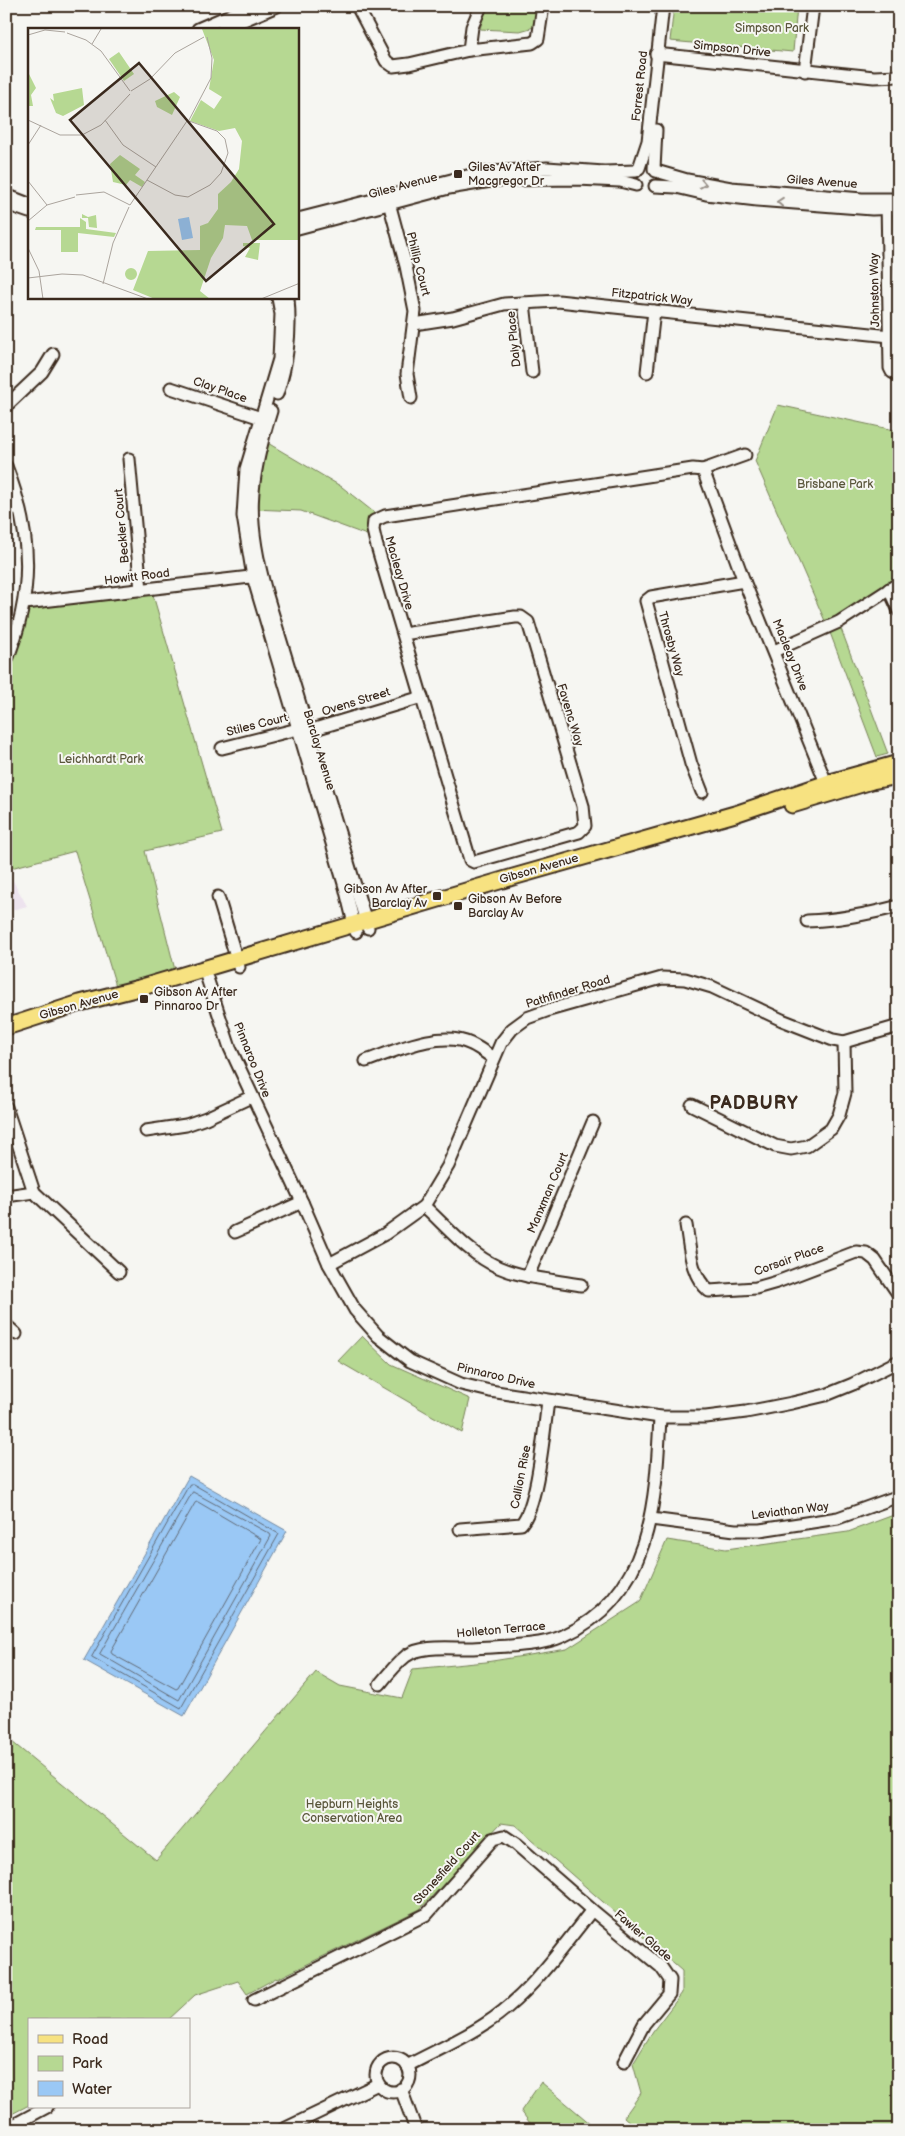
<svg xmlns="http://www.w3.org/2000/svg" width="905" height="2136" viewBox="0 0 905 2136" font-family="'Balsamiq Sans',sans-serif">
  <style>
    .built { fill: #ede3ee }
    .green { fill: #b6d892; stroke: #788158 }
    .water { fill: #9ac8f5; stroke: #74899f }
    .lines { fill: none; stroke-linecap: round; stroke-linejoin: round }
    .shore { stroke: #616974; stroke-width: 1 }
    .minor-casing { stroke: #3b2a1e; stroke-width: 15 }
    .major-casing { stroke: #3b2a1e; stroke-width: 19 }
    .minor { stroke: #f6f6f2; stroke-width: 11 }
    .major { stroke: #f7e281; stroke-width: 15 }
    .oneway { stroke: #989088 }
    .poi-dot { fill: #3b2a1e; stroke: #f6f6f2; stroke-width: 2 }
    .labels { text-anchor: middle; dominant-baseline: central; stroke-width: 4; stroke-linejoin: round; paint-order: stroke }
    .park-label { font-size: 12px; fill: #5a563b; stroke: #f6f6f2 }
    .street-label { font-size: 12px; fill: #3b2a1e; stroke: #f6f6f2 }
    .poi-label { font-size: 12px; fill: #3b2a1e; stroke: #f6f6f2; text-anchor: start }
    .district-label { font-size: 18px; font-weight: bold; letter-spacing: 1px; fill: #3b2a1e; stroke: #f6f6f2 }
    .inset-road { fill: none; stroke: #aba49d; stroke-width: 1 }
    .view { fill: #3b2a1e; fill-opacity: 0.15; stroke: #3b2a1e; stroke-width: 2.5 }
    .inset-edge { fill: none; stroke: #3b2a1e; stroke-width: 2.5 }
  </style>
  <rect width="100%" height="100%" fill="#f6f6f2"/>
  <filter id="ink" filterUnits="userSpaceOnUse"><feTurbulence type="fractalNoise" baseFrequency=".02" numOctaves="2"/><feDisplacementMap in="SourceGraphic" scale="10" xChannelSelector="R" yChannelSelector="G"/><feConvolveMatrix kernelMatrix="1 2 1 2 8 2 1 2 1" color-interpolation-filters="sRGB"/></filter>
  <g filter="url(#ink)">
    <!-- built -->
    <path class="built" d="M6 868 27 906 6 912Z"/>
    <!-- green -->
    <g class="green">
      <path d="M486 6H537L545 24 520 31 480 29Z"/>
      <path d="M674 6H797L793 52 670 41Z"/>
      <path d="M778 405 899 431V581L860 610 825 621 755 461Z"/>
      <path d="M266 442 342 487 376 514 375 538 301 511 252 509Z"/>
      <path d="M153 595 222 833 145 851 175 970 116 986 75 851 7 869 6 868V661L25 603Z"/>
      <path d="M840 626 888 754 877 757 829 630Z"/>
      <path d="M362 1336 391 1364 470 1399 462 1433 338 1361Z"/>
      <path d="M899 1513V2130H639L624 2117 641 2093 633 2064 653 2031 682 1993V1971L515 1825 501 1823 420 1909 277 1979 276 1978 247 1994 238 1981 195 1995 168 2020H29V2105L6 2117V1737L156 1860 316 1672 340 1686 402 1698 413 1669 486 1662 567 1649 640 1602 667 1540 726 1549 848 1532Z"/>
      <path d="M541 2082 598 2130H535L521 2111Z"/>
    </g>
    <!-- water -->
    <path class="water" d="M189 1476 287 1531 184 1716 84 1660Z"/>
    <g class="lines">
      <!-- shore -->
      <g class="shore">
        <path d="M190 1484H193L279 1534 181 1708 92 1657Z"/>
        <path d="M193 1492 270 1534 271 1536 179 1700 100 1654Z"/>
        <path d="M198 1502 261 1539 178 1688 176 1689 112 1654 111 1651 195 1503Z"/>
      </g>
      <!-- minor casing -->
      <g class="minor-casing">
        <g id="minor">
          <path d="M357 6 386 61 393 66 409 64 469 50 532 43 538 39 543 6"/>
          <path d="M198 29 251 6"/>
          <path d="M223 29 277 6"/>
          <path d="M469 50 472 27 481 6"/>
          <path d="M656 54 874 77 899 76"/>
          <path d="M805 71 813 6"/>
          <path d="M639 168 648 141 663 6"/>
          <path d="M654 169 656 130"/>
          <path d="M656 171 687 180 731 188 862 199H899"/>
          <path d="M655 186 676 187 706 194 757 200 872 209 899 208"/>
          <path d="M6 195 29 204"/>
          <path d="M388 199 406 266 415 311 407 374 411 398"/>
          <path d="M887 202 890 368 892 372 899 375"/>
          <path d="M6 204 29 212"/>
          <path d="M298 219 479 173 547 168 604 172 636 171"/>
          <path d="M298 228 449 188 497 180 577 179 620 181 636 185"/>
          <path d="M278 298 281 314 279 359 246 469 243 516 253 577 345 887 356 932"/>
          <path d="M524 303 532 372"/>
          <path d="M414 324 453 318 504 304 558 301 890 336"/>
          <path d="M647 372 654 311"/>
          <path d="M171 388 267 420"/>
          <path d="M277 394C288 362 291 331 288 298"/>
          <path d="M6 406 42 372 53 354"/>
          <path d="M271 411C248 484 246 519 266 592L368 928"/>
          <path d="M129 459 141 590"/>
          <path d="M6 466C33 535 34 594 6 662"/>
          <path d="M703 470 745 455"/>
          <path d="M6 510 19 507"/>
          <path d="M889 589 899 611"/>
          <path d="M25 603 259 576"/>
          <path d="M403 634 515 617H521L528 622 583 806 585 826 579 832 474 862 470 860C439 754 407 649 376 543L373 530 374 521 385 516 693 469 703 470 744 581 829 790"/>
          <path d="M774 651 839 622 899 583"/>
          <path d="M222 748 298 729 308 731 422 697"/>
          <path d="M702 792 691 764 646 601 651 597 744 581"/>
          <path d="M218 897 239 967"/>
          <path d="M807 921C838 920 869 914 899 906"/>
          <path d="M204 969 230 1048 302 1202 329 1264 355 1310 378 1336 410 1361 461 1384 490 1391 660 1417H706L746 1412 792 1403 826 1395 853 1384 899 1361"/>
          <path d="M366 1061C395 1051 441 1029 471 1044 478 1047 486 1053 493 1058"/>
          <path d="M692 1105 775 1146 791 1149 807 1146 831 1129 839 1115 845 1093 844 1042"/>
          <path d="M6 1107 34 1192 119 1272"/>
          <path d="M146 1131 186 1125 206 1118 251 1097"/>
          <path d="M6 1196 34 1192"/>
          <path d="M424 1206C447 1227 469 1254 498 1267 523 1278 553 1280 581 1285"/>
          <path d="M686 1225C690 1248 690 1275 709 1291L756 1288 777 1282 856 1252 866 1253 875 1260 899 1295"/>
          <path d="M235 1232 302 1202"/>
          <path d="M329 1264 385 1234 424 1206 448 1166 501 1043 512 1029 527 1018 549 1010 662 978 685 979 712 987 782 1020 833 1040 844 1042 899 1026"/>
          <path d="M528 1276 593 1122"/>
          <path d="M6 1325 16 1334"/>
          <path d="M651 1519 735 1530H760L838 1518 899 1496"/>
          <path d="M460 1529 521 1524C538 1506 544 1429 548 1401"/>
          <path d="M380 1684C388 1674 396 1664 406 1656 423 1644 453 1649 473 1648 500 1646 539 1647 563 1636 652 1596 656 1501 660 1417"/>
          <path d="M254 2000 427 1914 493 1839 504 1836 516 1844 592 1910 661 1967 670 1980 669 1994 644 2024 624 2062"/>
          <circle cx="393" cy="2075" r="17"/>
          <path d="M407 2066C433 2052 461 2040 485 2024 529 1996 560 1950 592 1910"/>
          <path d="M401 2089 416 2130"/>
          <path d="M6 2129 47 2107"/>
          <path d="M282 2130 378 2084"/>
        </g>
      </g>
      <!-- major casing -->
      <g class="major-casing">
        <g id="major">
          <path d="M792 805 872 781 899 776"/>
          <path d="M6 1027 80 1003 139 988 513 877 735 814 827 783 899 763"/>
        </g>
      </g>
      <!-- minor -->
      <use href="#minor" class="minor"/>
      <!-- major -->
      <use href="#major" class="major"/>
    </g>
    <!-- one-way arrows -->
    <defs><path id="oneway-chevron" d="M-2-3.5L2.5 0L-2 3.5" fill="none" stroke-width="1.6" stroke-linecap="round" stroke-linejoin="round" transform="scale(1.25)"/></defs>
    <g class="oneway">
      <use href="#oneway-chevron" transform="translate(703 184) rotate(11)"/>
      <use href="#oneway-chevron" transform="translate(780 202) rotate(-175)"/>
    </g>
  </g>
  <!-- markers -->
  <g class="poi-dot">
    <rect x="453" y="169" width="10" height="10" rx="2.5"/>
    <rect x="432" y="891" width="10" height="10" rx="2.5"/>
    <rect x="453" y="901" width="10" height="10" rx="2.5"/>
    <rect x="139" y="994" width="10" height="10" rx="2.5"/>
  </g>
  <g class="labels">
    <!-- park labels -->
    <g class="park-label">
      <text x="772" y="28">Simpson Park</text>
      <text x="835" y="484">Brisbane Park</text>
      <text x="101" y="759">Leichhardt Park</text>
      <text x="352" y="1804">Hepburn Heights<tspan x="352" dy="14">Conservation Area</tspan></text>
    </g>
    <!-- street labels -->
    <g class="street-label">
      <text transform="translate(732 49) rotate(6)">Simpson Drive</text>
      <text transform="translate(640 86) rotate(-84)">Forrest Road</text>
      <text transform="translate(822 182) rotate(4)">Giles Avenue</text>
      <text transform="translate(403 186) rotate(-15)">Giles Avenue</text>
      <text transform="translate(418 264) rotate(76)">Phillip Court</text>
      <text transform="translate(875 290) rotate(-91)">Johnston Way</text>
      <text transform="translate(652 297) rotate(6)">Fitzpatrick Way</text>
      <text transform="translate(514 339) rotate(-96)">Daly Place</text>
      <text transform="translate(220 390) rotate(19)">Clay Place</text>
      <text transform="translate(122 526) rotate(-95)">Beckler Court</text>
      <text transform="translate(399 573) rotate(74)">Macleay Drive</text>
      <text transform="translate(137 577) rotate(-7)">Howitt Road</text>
      <text transform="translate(671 644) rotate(74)">Throsby Way</text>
      <text transform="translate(790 655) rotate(68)">Macleay Drive</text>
      <text transform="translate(356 702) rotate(-17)">Ovens Street</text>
      <text transform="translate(570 715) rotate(73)">Favenc Way</text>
      <text transform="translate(257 725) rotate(-14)">Stiles Court</text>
      <text transform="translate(319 750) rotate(73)">Barclay Avenue</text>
      <text transform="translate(539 869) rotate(-16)">Gibson Avenue</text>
      <text transform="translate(568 992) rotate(-17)">Pathfinder Road</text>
      <text transform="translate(79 1005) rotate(-16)">Gibson Avenue</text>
      <text transform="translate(252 1060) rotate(68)">Pinnaroo Drive</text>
      <text transform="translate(548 1193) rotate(-67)">Manxman Court</text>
      <text transform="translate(789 1260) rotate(-20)">Corsair Place</text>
      <text transform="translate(496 1376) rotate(13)">Pinnaroo Drive</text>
      <text transform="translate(521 1477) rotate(-79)">Callion Rise</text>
      <text transform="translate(790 1511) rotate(-7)">Leviathan Way</text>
      <text transform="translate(501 1630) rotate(-5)">Holleton Terrace</text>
      <text transform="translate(447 1868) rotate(-48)">Stonesfield Court</text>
      <text transform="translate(643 1936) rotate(41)">Fawler Glade</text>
    </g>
    <!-- poi labels -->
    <g class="poi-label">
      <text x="468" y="167">Giles Av After<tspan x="468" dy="14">Macgregor Dr</tspan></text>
      <text x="427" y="889" text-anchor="end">Gibson Av After<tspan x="427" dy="14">Barclay Av</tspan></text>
      <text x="468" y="899">Gibson Av Before<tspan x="468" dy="14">Barclay Av</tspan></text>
      <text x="154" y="992">Gibson Av After<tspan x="154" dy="14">Pinnaroo Dr</tspan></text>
    </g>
    <!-- district labels -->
    <g class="district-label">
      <text x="754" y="1103">PADBURY</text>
    </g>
  </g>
  <!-- overview -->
  <g transform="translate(28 28)">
    <rect width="271" height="271" fill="#f6f6f2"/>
    <path d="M174 1H271V212H224L219 198 197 197 195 210 183 230 172 263 182 271H127L105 262 120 223 172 222V198L180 195 190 181V166L203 154 211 141 214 113 207 100 191 103 162 93 173 72 186 81 194 69 181 61 186 32ZM91 24 106 46 96 53 81 31ZM0 44 8 60 3 67 5 78H0ZM54 60 56 77 35 88 28 85 22 70 26 73 25 66ZM146 64 152 69 144 87 129 79 127 73ZM92 127 112 141 107 147 117 154 114 159 102 152 98 157 85 154 82 136ZM54 186 60 189 68 187 69 200 61 199 60 190H54ZM52 190 58 194V201L88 205 86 209 50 205V224H33V202H7L8 199H52ZM215 215H232L230 232 217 229 222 220 215 218ZM97 246a6 6 0 1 1 12 0a6 6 0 1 1-12 0Z" fill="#b6d892"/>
    <path d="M161 189 165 210 154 212 150 191Z" fill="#9ac8f5"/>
    <path class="inset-road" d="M39 5 58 12 73 23 102 63M0 7 17 2 37 4M64 16 73 1M103 63 122 51 147 25 176 9M0 92 32 107H54L73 97 102 66M77 92 95 117 128 139M161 92 183 50 184 30 179 9M0 117 13 97M119 152 147 167 160 169 182 157 193 145 200 125 197 111 189 103 161 93M0 153 19 177M48 167 76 164 102 177M102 177 159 93M0 193 19 177 47 169M0 220 11 243 15 271M0 250 34 246 55 247 120 271M75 256 85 215 101 179M233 271 272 255"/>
    <path class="view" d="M111 35 246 196 178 253 42 92Z"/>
    <rect width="271" height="271" class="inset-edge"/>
  </g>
  <!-- margin -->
  <rect width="905" height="2136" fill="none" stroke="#f6f6f2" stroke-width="25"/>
  <rect x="12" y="12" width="880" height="2111" fill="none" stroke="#3b2a1e" stroke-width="2" filter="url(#ink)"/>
  <!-- legend -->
  <rect x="28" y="2018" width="162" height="90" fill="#f6f6f2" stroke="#aba49d"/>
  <rect x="38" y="2035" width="25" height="8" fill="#f7e281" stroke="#aba49d"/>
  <text x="72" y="2044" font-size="15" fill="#3b2a1e">Road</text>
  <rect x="38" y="2056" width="25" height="15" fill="#b6d892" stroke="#aba49d"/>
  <text x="72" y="2068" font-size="15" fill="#3b2a1e">Park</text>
  <rect x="38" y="2081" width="25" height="15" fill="#9ac8f5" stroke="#aba49d"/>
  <text x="72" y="2094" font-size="15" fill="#3b2a1e">Water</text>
</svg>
